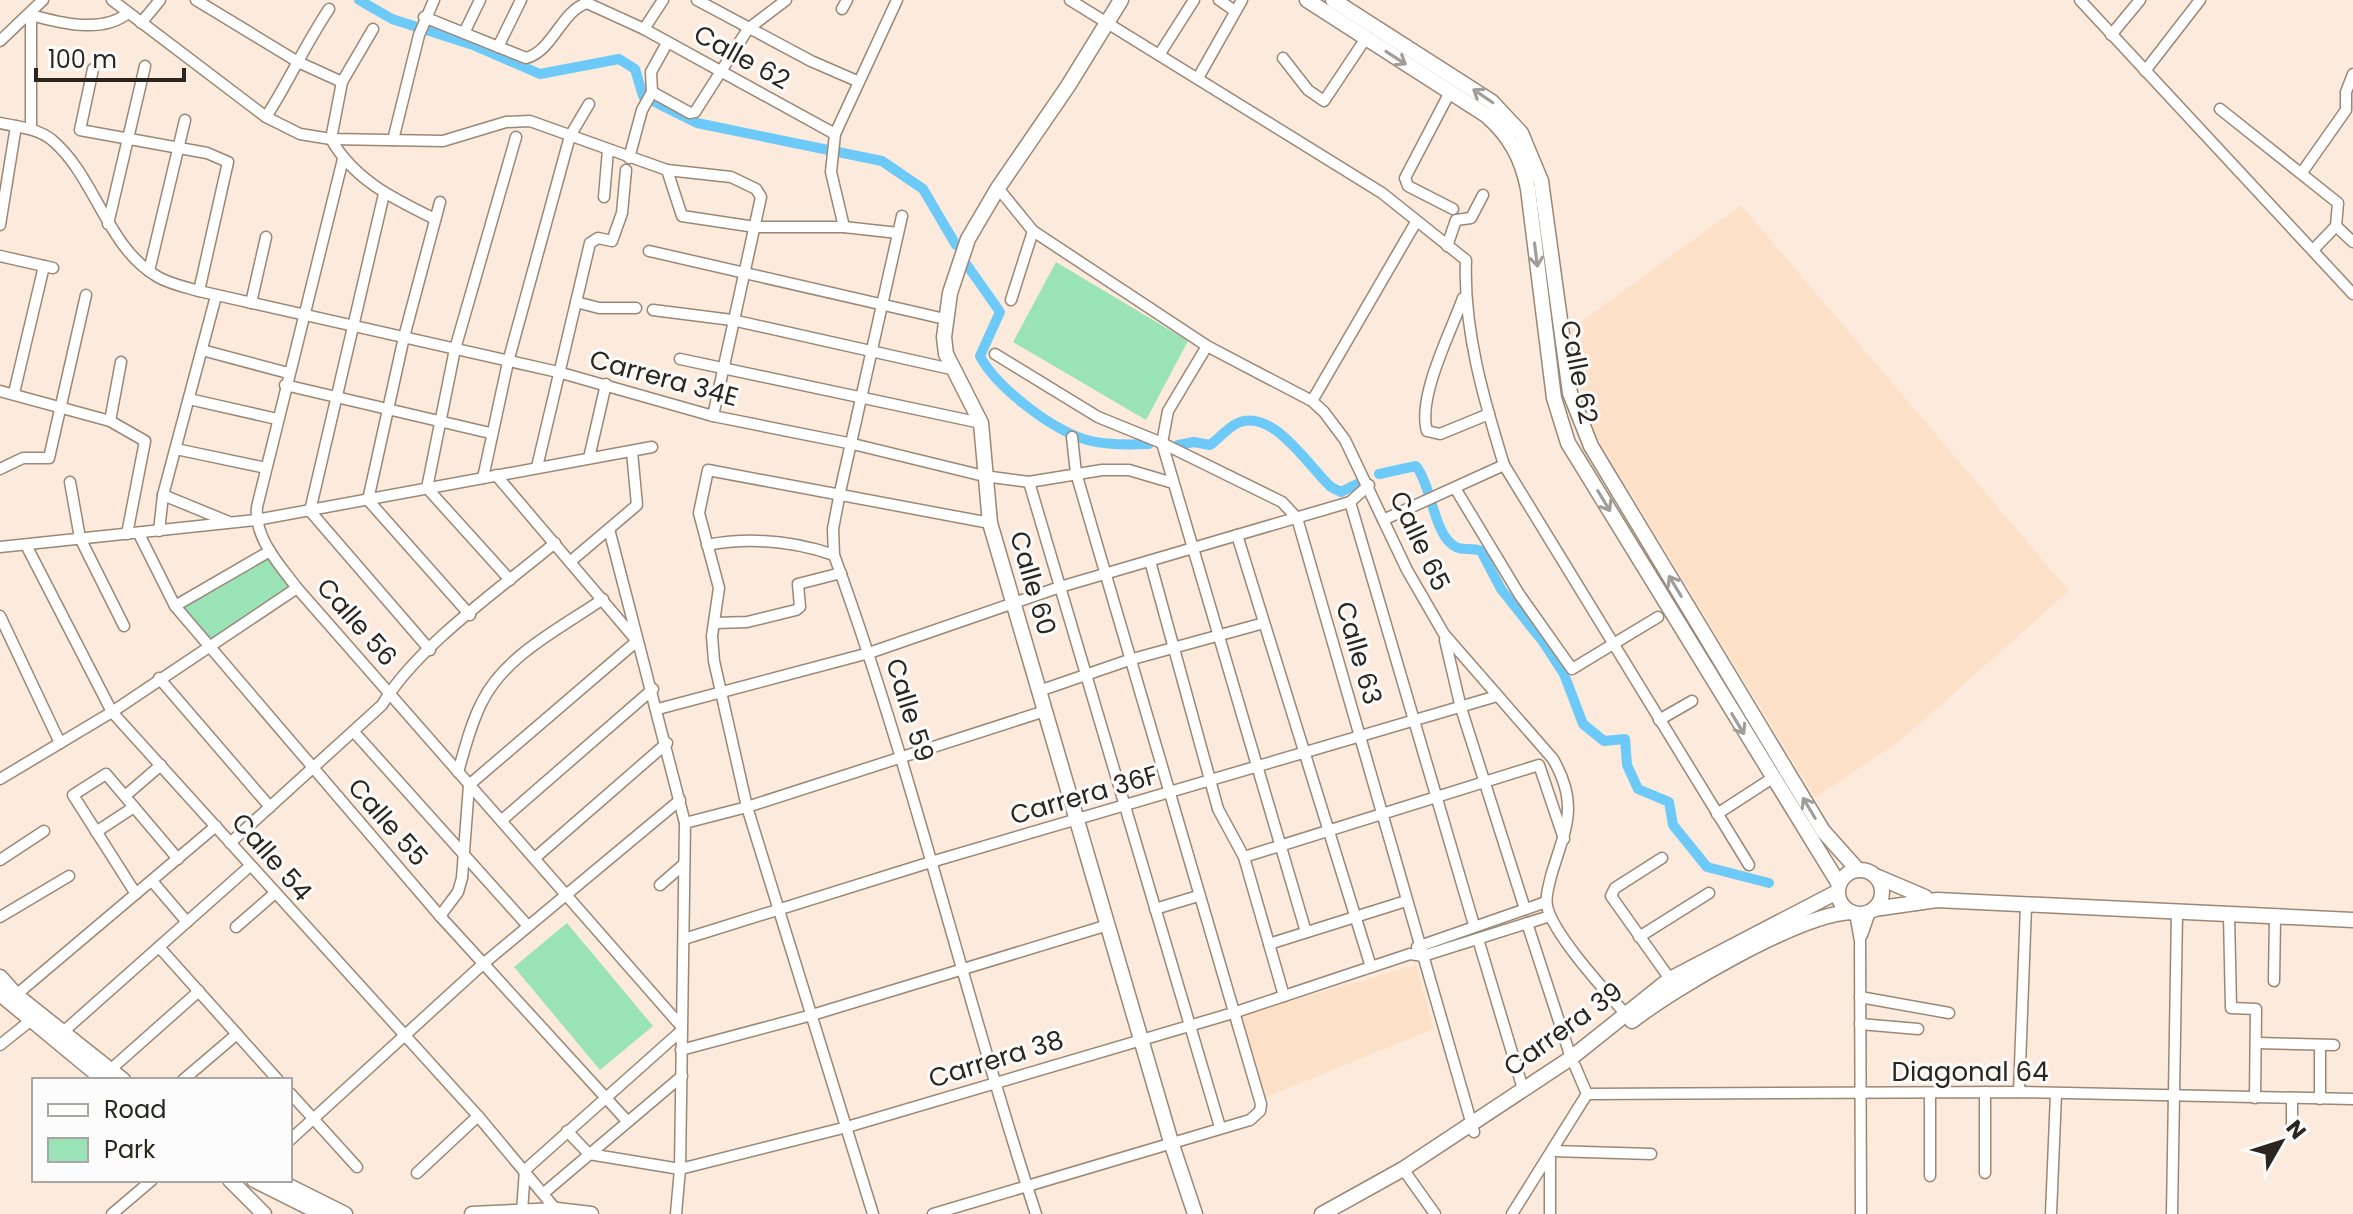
<svg xmlns="http://www.w3.org/2000/svg" width="2353" height="1214" viewBox="0 0 2353 1214" font-family="Poppins,sans-serif">
  <style>
    .built { fill: #fce1c8 }
    .green { fill: #9ae3b7 }
    .lines { fill: none; stroke-linecap: round; stroke-linejoin: round }
    .canal { stroke: #6dcaf8; stroke-width: 10 }
    .street-casing { stroke: #9a8776; stroke-width: 13 }
    .secondary-casing { stroke: #9a8776; stroke-width: 17 }
    .street { stroke: #fff; stroke-width: 10 }
    .secondary { stroke: #fff; stroke-width: 14 }
    .oneway { stroke: #a09d9a }
    .labels { text-anchor: middle; dominant-baseline: central; stroke-width: 6; stroke-linejoin: round; paint-order: stroke }
    .street-label { font-size: 26px; fill: #2c251e; stroke: #fcfcfc }
  </style>
  <rect width="100%" height="100%" fill="#fcebdc"/>
  <!-- built -->
  <g class="built">
    <path d="M1741 205 2069 591 1900 741 1815 798 1587 421 1571 329Z"/>
    <path d="M1416 965 1434 1029 1264 1098 1241 1015Z"/>
  </g>
  <!-- green -->
  <g class="green">
    <path d="M1056 262 1188 341 1146 420 1013 342Z"/>
    <path d="M270 551 297 588 209 647 175 606Z"/>
    <path d="M567 923 653 1026 600 1070 514 967Z"/>
  </g>
  <g class="lines">
    <!-- canal -->
    <g class="canal">
      <path d="M359 0 392 19 473 45 540 74 619 59 635 69 643 96 697 123 882 161 923 189 956 245"/>
      <path d="M967 265 1000 312 980 356C996 387 1052 430 1087 440 1106 445 1129 445 1149 444"/>
      <path d="M1178 445 1194 442 1210 445C1218 439 1226 430 1234 425 1270 403 1308 466 1331 487L1341 492 1357 484"/>
      <path d="M1379 474 1416 466C1432 486 1434 537 1456 547 1464 551 1472 547 1481 551L1501 589 1544 643 1564 674 1583 724 1604 741 1625 739 1627 765 1638 789 1669 802 1673 825 1707 867 1769 883"/>
    </g>
    <!-- street casing -->
    <g class="street-casing">
      <g id="street">
        <path d="M112 0 266 117 300 134 331 139 443 141 506 122 530 121 667 170 731 177 756 189 761 197 713 416"/>
        <path d="M196 0 298 62 342 82"/>
        <path d="M697 0 811 61 857 81"/>
        <path d="M1070 0 1382 193 1466 260C1463 329 1484 400 1504 465L1749 865"/>
        <path d="M1219 0 1235 11"/>
        <path d="M2080 0 2353 294"/>
        <path d="M842 9 847 0"/>
        <path d="M424 17 526 58C553 51 561 11 587 3L644 29 835 134"/>
        <path d="M141 23 160 0"/>
        <path d="M373 29 342 82 331 139C354 180 394 199 435 219"/>
        <path d="M644 29 663 0"/>
        <path d="M464 33 480 0"/>
        <path d="M2111 35 2140 0"/>
        <path d="M0 41 43 0"/>
        <path d="M498 47 521 0"/>
        <path d="M1159 55 1194 0"/>
        <path d="M1283 58 1308 90 1324 101 1366 38"/>
        <path d="M93 69 80 130 207 153 228 162 199 291"/>
        <path d="M2145 71 2200 0"/>
        <path d="M1198 78 1242 0"/>
        <path d="M652 92 690 113 695 112 748 29 786 0"/>
        <path d="M1450 92 1405 178 1408 186 1453 209"/>
        <path d="M2220 109 2338 203 2336 226 2314 249"/>
        <path d="M266 117C289 81 305 45 329 9"/>
        <path d="M0 123C18 127 37 128 52 140 96 177 106 247 158 277 170 284 185 287 199 291L558 372 713 416 853 444 984 476 1029 482 1102 470H1129L1173 483"/>
        <path d="M31 128V15C60 23 102 34 128 13"/>
        <path d="M393 140 419 35 434 0"/>
        <path d="M629 158 642 110 652 92 651 72 667 43"/>
        <path d="M343 159 257 507C254 538 279 564 297 588L681 1026"/>
        <path d="M667 170 682 216 755 227H844L898 233"/>
        <path d="M2303 171 2346 110V92L2353 74"/>
        <path d="M998 188 1033 231 1207 346 1312 401 1324 412 1345 440 1407 570 1444 634 1553 759C1580 806 1565 829 1551 876 1549 886 1545 896 1547 906 1553 935 1609 995 1630 1019"/>
        <path d="M384 194 310 511 430 650"/>
        <path d="M604 197 608 150"/>
        <path d="M440 202 404 337 368 500 470 615"/>
        <path d="M902 216 840 492 833 529 834 555C913 771 964 995 1036 1214"/>
        <path d="M108 224 145 66"/>
        <path d="M0 225 16 126"/>
        <path d="M2336 226 2353 242"/>
        <path d="M844 227 831 172 835 134 897 0"/>
        <path d="M1447 246 1456 220 1471 218 1483 195"/>
        <path d="M649 251 945 319"/>
        <path d="M0 256 53 268"/>
        <path d="M149 271 185 120"/>
        <path d="M1463 298C1451 332 1417 397 1427 431L1440 434 1489 414"/>
        <path d="M1011 300 1033 231"/>
        <path d="M576 302 599 308H636"/>
        <path d="M251 303 266 237"/>
        <path d="M653 310 732 320 951 369"/>
        <path d="M1207 346 1168 411 1162 443 1306 932"/>
        <path d="M202 350 288 373"/>
        <path d="M995 354 1098 417 1162 443 1282 502 1297 518 1474 1132"/>
        <path d="M680 359 981 423"/>
        <path d="M285 385 490 433"/>
        <path d="M0 391 110 421 145 441 127 534"/>
        <path d="M14 393 44 266"/>
        <path d="M189 399 277 419"/>
        <path d="M1312 401 1416 222"/>
        <path d="M110 421 121 362"/>
        <path d="M176 449 266 468"/>
        <path d="M589 458 606 384"/>
        <path d="M537 467 590 243 598 238 612 241 622 213 626 170"/>
        <path d="M0 469 23 458H49L86 295"/>
        <path d="M483 478 508 362 570 136 589 104"/>
        <path d="M70 482 80 538 124 626"/>
        <path d="M1029 482 1220 1127"/>
        <path d="M1455 488 1519 594 1572 669 1658 617"/>
        <path d="M163 495 229 522"/>
        <path d="M1350 502 1474 925"/>
        <path d="M1383 520 1504 465"/>
        <path d="M609 529 685 823 680 1169 676 1214"/>
        <path d="M159 531 163 495 216 296"/>
        <path d="M139 534 175 606 440 916 627 1121"/>
        <path d="M1237 535 1371 967"/>
        <path d="M26 545 112 712 478 1116 558 1212"/>
        <path d="M707 545C750 537 793 541 834 555"/>
        <path d="M0 547 256 520 652 447"/>
        <path d="M571 561 637 505 632 452"/>
        <path d="M1150 561 1218 809 1244 857 1284 996"/>
        <path d="M510 580 427 488 455 349 516 137"/>
        <path d="M175 606 270 551"/>
        <path d="M0 616 60 743"/>
        <path d="M715 623 747 622 796 610 800 607 798 584 841 573"/>
        <path d="M1445 640 1461 708 1525 909"/>
        <path d="M159 678 270 807"/>
        <path d="M1039 691 1129 660 1264 623"/>
        <path d="M658 709 869 653 1060 587 1350 502 1369 485"/>
        <path d="M1659 720 1692 701"/>
        <path d="M354 732 528 926"/>
        <path d="M458 772C465 748 471 723 482 702 505 655 561 628 603 599"/>
        <path d="M0 779 112 712 297 588"/>
        <path d="M125 796 161 765"/>
        <path d="M1717 814 1771 779"/>
        <path d="M502 820 653 689"/>
        <path d="M685 823 747 807 1045 711"/>
        <path d="M96 832 134 807"/>
        <path d="M230 843 382 705C417 646 501 588 555 543"/>
        <path d="M536 857 667 743"/>
        <path d="M1244 857 1539 765 1564 839"/>
        <path d="M1662 858 1615 888 1611 896 1670 979"/>
        <path d="M0 860 44 831"/>
        <path d="M152 881 187 922"/>
        <path d="M660 885 683 865"/>
        <path d="M136 894 73 795 106 774 178 859"/>
        <path d="M1155 909 1198 896"/>
        <path d="M1855 913 1860 941 1861 1214"/>
        <path d="M2229 915 2231 1008 2256 1009 2255 1098"/>
        <path d="M440 916 458 892 462 878 469 785 637 641 496 475"/>
        <path d="M0 917 69 876"/>
        <path d="M1527 923 1571 1058"/>
        <path d="M236 927 275 893"/>
        <path d="M1862 935 1870 912"/>
        <path d="M1639 937 1709 893"/>
        <path d="M684 939 931 862 1497 696"/>
        <path d="M1478 939 1523 1089"/>
        <path d="M1269 944 1406 901"/>
        <path d="M159 947 278 1080"/>
        <path d="M1417 947 1546 902"/>
        <path d="M2274 981 2275 917"/>
        <path d="M16 995 216 826"/>
        <path d="M1860 997 1949 1013"/>
        <path d="M1860 1024 1918 1029"/>
        <path d="M63 1032 250 866"/>
        <path d="M2256 1043 2334 1045"/>
        <path d="M0 1045 30 1021"/>
        <path d="M681 1050 812 1015 1108 925"/>
        <path d="M110 1070 199 991"/>
        <path d="M183 1080 237 1034"/>
        <path d="M2019 1092 2026 906"/>
        <path d="M290 1093 357 1167"/>
        <path d="M1587 1094 2019 1092 2353 1099"/>
        <path d="M2320 1099V1045"/>
        <path d="M2292 1127V1098"/>
        <path d="M567 1131 589 1154 680 1169 847 1127 1233 1013 1410 954 1423 956 1550 916"/>
        <path d="M290 1140 483 964 680 800"/>
        <path d="M1553 1151 1651 1154"/>
        <path d="M1550 1158V1214"/>
        <path d="M1403 1169 1435 1214"/>
        <path d="M525 1170 681 1031"/>
        <path d="M417 1173 478 1116"/>
        <path d="M1985 1173V1092"/>
        <path d="M1930 1176V1093"/>
        <path d="M545 1192 682 1076"/>
        <path d="M522 1211 525 1170"/>
        <path d="M112 1214 152 1180"/>
        <path d="M873 1214 747 807 714 661 712 636 719 588 699 513 708 470 990 523"/>
        <path d="M933 1214 1250 1120 1260 1111 1261 1104 1076 473 1072 437"/>
        <path d="M1512 1214 1587 1094 1575 1066"/>
        <path d="M2051 1214 2056 1094"/>
        <path d="M2172 1214 2177 913"/>
      </g>
    </g>
    <!-- secondary casing -->
    <g class="secondary-casing">
      <g id="secondary">
        <path d="M1121 0 1068 86 998 188 968 239 950 293 944 337 946 354 981 423 990 523 1171 1142 1195 1214"/>
        <path d="M1307 0 1486 115C1510 136 1522 158 1528 189L1554 398 1568 443 1839 884"/>
        <path d="M1333 0 1492 102 1521 133 1541 181 1570 393 1591 446 1823 831 1857 869"/>
        <circle cx="1860" cy="892" r="22"/>
        <path d="M1878 877 1925 897"/>
        <path d="M1874 909 1937 900 2353 920"/>
        <path d="M0 977 16 995 123 1080"/>
        <path d="M0 994 104 1080"/>
        <path d="M1632 1021C1676 987 1798 915 1851 912"/>
        <path d="M230 1180 264 1214"/>
        <path d="M254 1180 322 1214"/>
        <path d="M277 1180 345 1214"/>
        <path d="M472 1214 557 1210 591 1214"/>
        <path d="M1322 1214 1403 1169 1571 1058 1670 979 1837 892"/>
      </g>
    </g>
    <!-- street -->
    <use href="#street" class="street"/>
    <!-- secondary -->
    <use href="#secondary" class="secondary"/>
  </g>
  <!-- one-way arrows -->
  <defs><path id="oneway-shaft" d="M-6 0H5M1.5-3L5.5 0L1.5 3" fill="none" stroke-width="1.6" stroke-linecap="round" stroke-linejoin="round" transform="scale(2)"/></defs>
  <g class="oneway">
    <use href="#oneway-shaft" transform="translate(1396 58) rotate(33)"/>
    <use href="#oneway-shaft" transform="translate(1483 96) rotate(-146)"/>
    <use href="#oneway-shaft" transform="translate(1536 255) rotate(83)"/>
    <use href="#oneway-shaft" transform="translate(1604 501) rotate(59)"/>
    <use href="#oneway-shaft" transform="translate(1675 586) rotate(-121)"/>
    <use href="#oneway-shaft" transform="translate(1738 724) rotate(59)"/>
    <use href="#oneway-shaft" transform="translate(1809 808) rotate(-121)"/>
  </g>
  <g class="labels">
    <!-- street labels -->
    <g class="street-label">
      <text transform="translate(742 57) rotate(29)">Calle 62</text>
      <text transform="translate(1579 372) rotate(79)">Calle 62</text>
      <text transform="translate(664 378) rotate(15)">Carrera 34E</text>
      <text transform="translate(1420 541) rotate(65)">Calle 65</text>
      <text transform="translate(1033 583) rotate(74)">Calle 60</text>
      <text transform="translate(357 622) rotate(49)">Calle 56</text>
      <text transform="translate(1359 653) rotate(74)">Calle 63</text>
      <text transform="translate(910 710) rotate(73)">Calle 59</text>
      <text transform="translate(1084 795) rotate(-16)">Carrera 36F</text>
      <text transform="translate(388 822) rotate(49)">Calle 55</text>
      <text transform="translate(272 857) rotate(49)">Calle 54</text>
      <text transform="translate(1563 1029) rotate(-36)">Carrera 39</text>
      <text transform="translate(996 1059) rotate(-17)">Carrera 38</text>
      <text x="1970" y="1072">Diagonal 64</text>
    </g>
  </g>
  <!-- legend -->
  <rect x="32" y="1078" width="260" height="104" fill="#fcfcfc" stroke="#a9a6a3" stroke-width="2"/>
  <rect x="48" y="1104" width="40" height="12" fill="#ffffff" stroke="#a9a6a3" stroke-width="2"/>
  <text x="104" y="1118" font-size="24" fill="#2c251e">Road</text>
  <rect x="48" y="1138" width="40" height="24" fill="#9ae3b7" stroke="#a9a6a3" stroke-width="2"/>
  <text x="104" y="1158" font-size="24" fill="#2c251e">Park</text>
  <!-- north arrow -->
  <g transform="translate(2281 1142) rotate(51)" stroke="#fcfcfc" stroke-width="6" paint-order="stroke">
  <path d="M0-6L14 30L0 20L-14 30Z" fill="#2c251e"/>
  <text y="-12" font-size="22" font-weight="bold" text-anchor="middle" fill="#2c251e">N</text>
  </g>
  <!-- scale -->
  <path d="M36 68v12h148v-12" fill="none" stroke="#2c251e" stroke-width="4"/>
  <text x="48" y="68" font-size="24" fill="#2c251e" stroke="#fcfcfc" stroke-width="6" paint-order="stroke">100 m</text>
</svg>
